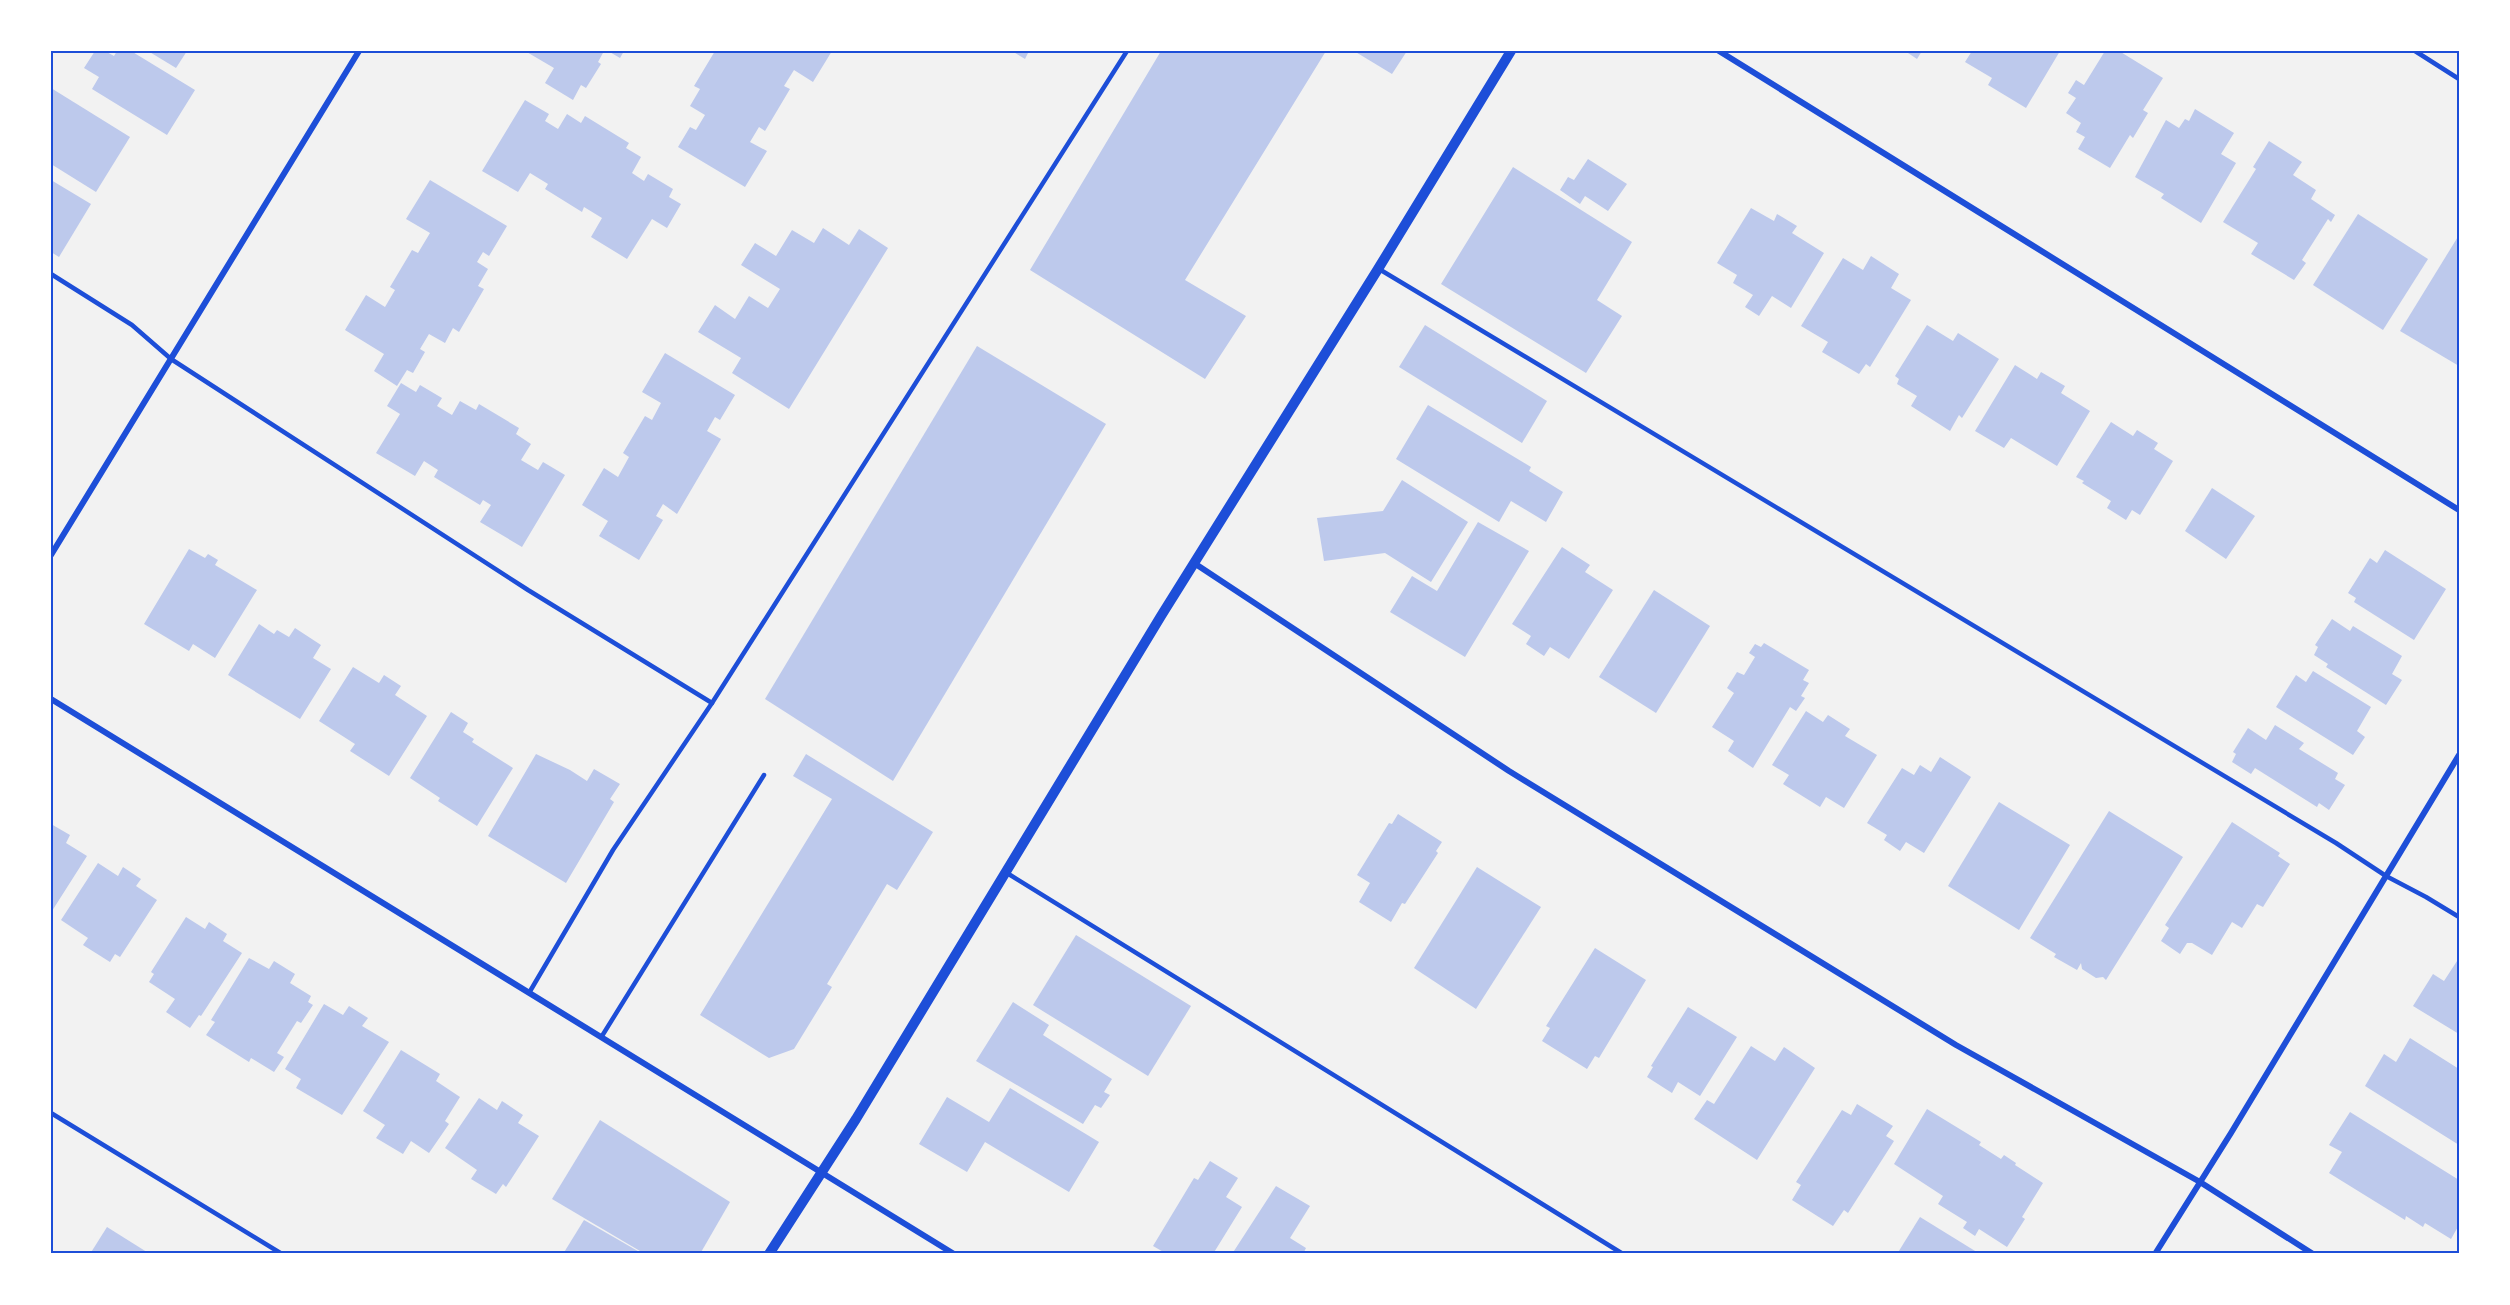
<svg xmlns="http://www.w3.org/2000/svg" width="2510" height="1305" viewBox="0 0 2510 1305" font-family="Commissioner,sans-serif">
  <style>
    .building { fill: #bdc9ec }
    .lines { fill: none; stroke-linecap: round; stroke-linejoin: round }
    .service { stroke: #1d4ed8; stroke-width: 4.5 }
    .minor { stroke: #1d4ed8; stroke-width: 6 }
    .tertiary { stroke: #1d4ed8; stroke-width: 10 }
    .neatline { fill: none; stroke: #1d4ed8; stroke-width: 2 }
  </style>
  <rect width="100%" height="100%" fill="#f2f2f2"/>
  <!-- building -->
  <g class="building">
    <path d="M95 51H105L114 56 117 51H131L195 90 167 135 92 89 99 77 84 68Z"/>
    <path d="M148 51H187L176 68Z"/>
    <path d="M525 51H604L598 62 601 64 586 88 581 85 573 100 545 83 554 68Z"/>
    <path d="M608 51H624L620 58Z"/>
    <path d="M715 51H832L813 82 794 70 784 86 790 89 765 131 759 127 750 142 767 151 745 187 678 147 690 127 696 130 705 115 690 106 700 89 694 86Z"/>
    <path d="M1012 51H1029L1025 59Z"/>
    <path d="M1161 51H1326L1185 280 1246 316 1205 379 1030 270Z"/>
    <path d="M1354 51H1407L1392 74Z"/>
    <path d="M1905 51H1922L1917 59Z"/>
    <path d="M1972 51H2060L2026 108 1988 85 1992 78 1965 62Z"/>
    <path d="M2105 51H2119L2163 78 2143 110 2148 113 2133 138 2130 135 2110 168 2078 149 2085 137 2076 132 2081 123 2066 113 2076 98 2068 93 2076 80 2084 85Z"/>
    <path d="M51 88 130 137 96 192 51 164Z"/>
    <path d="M525 100 549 114 545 121 558 129 567 114 581 123 585 116 629 143 626 148 641 157 632 173 644 181 648 174 673 189 669 197 681 204 667 228 652 219 627 259 591 237 602 218 584 207 582 212 545 189 548 184 530 173 518 192 482 171Z"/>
    <path d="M2195 109 2234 133 2221 154 2236 163 2201 223 2161 198 2164 194 2135 177 2166 120 2179 128 2185 119 2189 121Z"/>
    <path d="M2269 141 2302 162 2293 175 2316 190 2311 199 2335 215 2331 222 2328 219 2302 260 2306 263 2294 280 2251 254 2258 243 2223 222 2256 169 2253 167Z"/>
    <path d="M1588 159 1627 184 1608 211 1585 196 1580 204 1560 190 1568 177 1574 180Z"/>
    <path d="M1513 167 1632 242 1597 300 1622 316 1586 373 1441 284Z"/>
    <path d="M51 180 91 204 59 257 51 252Z"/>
    <path d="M430 180 507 226 489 256 483 252 477 262 488 269 478 286 484 289 459 332 453 328 445 343 429 334 420 349 425 352 413 373 407 370 397 386 374 371 384 354 345 330 366 295 385 307 395 290 390 287 412 250 418 253 430 233 406 219Z"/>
    <path d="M1751 208 1774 221 1777 214 1797 226 1792 233 1824 253 1791 308 1772 296 1759 316 1745 307 1753 295 1733 283 1737 275 1717 263Z"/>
    <path d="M2358 214 2428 259 2383 330 2313 285Z"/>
    <path d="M823 228 849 245 859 229 888 248 789 409 732 373 741 358 698 332 715 305 735 319 749 296 768 308 780 289 741 265 755 243 776 256 792 230 814 243Z"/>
    <path d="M2459 235V366L2400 331Z"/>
    <path d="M1871 256 1899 274 1891 288 1911 300 1870 367 1866 364 1859 374 1822 352 1828 342 1801 326 1843 258 1863 270Z"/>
    <path d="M1425 325 1547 401 1522 443 1399 367Z"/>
    <path d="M1927 325 1953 341 1958 333 1999 359 1962 418 1959 415 1950 431 1911 406 1917 396 1897 384 1899 379 1895 376Z"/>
    <path d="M977 346 1106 424 893 781 765 699Z"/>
    <path d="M665 353 735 395 720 420 715 417 707 431 721 439 677 514 663 504 656 516 663 520 639 560 599 536 608 521 582 505 604 468 618 477 629 457 623 453 645 416 652 420 661 403 642 392Z"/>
    <path d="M2015 365 2037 379 2041 372 2065 386 2061 393 2090 411 2057 466 2011 438 2004 448 1975 431Z"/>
    <path d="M401 383 416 392 420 385 442 398 437 406 452 415 460 401 476 410 479 404 519 428 516 434 531 444 521 460 538 470 543 462 565 475 522 547 480 522 491 505 483 500 480 505 434 477 438 470 424 461 415 476 376 453 400 414 387 406Z"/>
    <path d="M1428 405 1531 467 1529 471 1563 492 1546 522 1511 501 1499 522 1396 459Z"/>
    <path d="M2111 422 2133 436 2137 430 2158 443 2154 449 2173 461 2140 515 2132 510 2126 520 2107 508 2111 501 2082 483 2084 481 2076 477Z"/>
    <path d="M1402 480 1468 522 1431 582 1385 553 1324 561 1317 518 1383 511Z"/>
    <path d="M2212 488 2255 516 2226 559 2185 531Z"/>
    <path d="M1478 522 1529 551 1465 657 1390 612 1412 576 1437 591Z"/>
    <path d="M1562 547 1590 565 1585 572 1613 590 1569 659 1550 647 1544 656 1526 644 1531 636 1512 624Z"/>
    <path d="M189 549 205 558 208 554 218 560 215 565 257 590 215 658 193 644 189 651 144 624Z"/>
    <path d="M2385 550 2446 589 2414 640 2354 602 2356 598 2348 593 2370 558 2377 563Z"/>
    <path d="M1654 590 1710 626 1656 713 1599 677Z"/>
    <path d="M2332 619 2350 631 2353 626 2402 656 2392 674 2402 680 2386 705 2326 667 2328 664 2314 655 2318 647 2315 645Z"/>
    <path d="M259 624 274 634 277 630 289 637 295 628 321 645 313 658 331 669 300 719 228 675Z"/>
    <path d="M1764 643 1809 670 1803 680 1809 683 1801 696 1805 698 1796 711 1790 707 1753 768 1728 751 1734 741 1712 727 1734 693 1727 688 1737 672 1744 675 1755 657 1749 653 1755 644 1761 647Z"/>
    <path d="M353 667 379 683 384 675 401 686 395 695 427 716 389 776 350 751 355 744 319 721Z"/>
    <path d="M2313 671 2371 707 2357 731 2365 737 2353 755 2276 707 2296 675 2306 682Z"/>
    <path d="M1806 711 1823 722 1828 715 1850 729 1845 736 1877 755 1844 808 1826 797 1820 807 1783 784 1789 775 1772 765Z"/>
    <path d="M451 712 468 723 463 732 474 739 472 742 513 768 477 826 438 801 440 798 410 778Z"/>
    <path d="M2275 725 2304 743 2299 749 2338 773 2335 779 2345 785 2329 810 2319 803 2317 807 2255 768 2251 774 2232 762 2236 754 2233 752 2248 728 2266 740Z"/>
    <path d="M536 754 570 770 587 781 594 769 620 784 610 799 614 802 566 883 488 836Z"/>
    <path d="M806 754 933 832 897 890 887 884 827 984 832 987 794 1049 769 1058 700 1015 832 799 793 776Z"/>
    <path d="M1940 757 1971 777 1924 853 1906 842 1900 851 1884 840 1887 835 1867 823 1902 768 1914 775 1920 765 1931 772Z"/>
    <path d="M1999 802 2070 845 2019 930 1948 886Z"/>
    <path d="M2109 811 2183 857 2106 980 2103 977 2096 978 2082 969 2081 963 2077 970 2054 957 2056 954 2030 938Z"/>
    <path d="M1398 814 1442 842 1436 851 1438 853 1405 904 1402 903 1391 922 1359 902 1370 883 1357 875 1389 823 1392 824Z"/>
    <path d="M2232 822 2280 853 2278 856 2290 864 2263 907 2257 904 2242 928 2232 922 2212 955 2192 943H2187L2180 954 2161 941 2169 928 2165 925Z"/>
    <path d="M51 824 70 835 66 843 87 856 52 911Z"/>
    <path d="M98 863 118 876 123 867 141 879 136 886 157 900 120 957 115 954 110 962 83 945 88 938 61 920Z"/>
    <path d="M1477 867 1541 907 1476 1009 1414 968Z"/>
    <path d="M186 917 205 929 209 922 227 934 223 941 242 953 201 1016 199 1015 190 1028 166 1012 175 999 149 982 154 974 151 972Z"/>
    <path d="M1076 935 1191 1006 1148 1076 1033 1005Z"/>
    <path d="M1595 948 1646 980 1599 1058 1595 1056 1587 1069 1542 1041 1550 1028 1546 1026Z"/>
    <path d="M249 958 269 969 274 961 295 974 290 983 311 996 308 1002 313 1005 301 1023 297 1021 277 1053 284 1057 274 1072 251 1058 249 1062 206 1035 215 1022 211 1020Z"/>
    <path d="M2459 958V1034L2413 1006 2433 974 2444 981Z"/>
    <path d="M1013 1002 1049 1025 1043 1035 1112 1079 1104 1092 1110 1095 1101 1108 1095 1105 1083 1124 976 1061Z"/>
    <path d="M324 1004 343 1015 349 1006 368 1018 362 1026 389 1042 342 1115 296 1088 301 1079 285 1069Z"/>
    <path d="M1688 1007 1737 1037 1700 1096 1678 1082 1672 1093 1647 1077 1653 1067 1651 1066Z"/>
    <path d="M2410 1038 2459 1069V1145L2365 1086 2384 1054 2396 1062Z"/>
    <path d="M1751 1046 1775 1061 1784 1047 1815 1068 1757 1160 1694 1119 1707 1100 1714 1104Z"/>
    <path d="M401 1050 440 1074 436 1081 460 1097 445 1121 449 1124 429 1153 411 1141 403 1154 376 1138 385 1125 363 1111Z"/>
    <path d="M1010 1088 1099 1142 1069 1192 985 1142 967 1172 919 1144 947 1097 989 1122Z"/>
    <path d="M479 1098 497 1110 502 1101 523 1115 518 1123 539 1136 506 1187 503 1184 496 1194 471 1179 477 1170 445 1148Z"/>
    <path d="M1857 1104 1893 1126 1886 1136 1894 1141 1848 1213 1844 1210 1833 1226 1792 1200 1801 1185 1796 1182 1842 1110 1851 1115Z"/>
    <path d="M1927 1109 1981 1142 1979 1145 2001 1159 2004 1155 2016 1163 2015 1165 2043 1183 2022 1217 2025 1219 2007 1247 1979 1229 1975 1236 1963 1228 1967 1222 1938 1204 1943 1196 1894 1164Z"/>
    <path d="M2350 1112 2459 1180V1225L2451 1239 2425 1223 2423 1227 2406 1216 2405 1220 2329 1173 2342 1152 2329 1145Z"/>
    <path d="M600 1120 730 1202 700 1254H645L552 1199Z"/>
    <path d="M1210 1161 1238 1178 1226 1197 1242 1207 1213 1254H1167L1153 1246 1194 1178 1198 1180Z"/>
    <path d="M1276 1186 1310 1206 1290 1238 1306 1248 1303 1254H1232Z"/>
    <path d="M1920 1217 1980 1254H1897Z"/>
    <path d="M584 1220 643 1254H563Z"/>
    <path d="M107 1227 150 1254H90Z"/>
  </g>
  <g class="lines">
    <!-- service -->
    <g class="service">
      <path d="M2415 51 2459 79"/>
      <path d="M1379 269 2336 843 2386 876 2426 897 2459 917"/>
      <path d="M51 274 132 325 171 359 528 590 712 703"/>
      <path d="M1007 873 1623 1254"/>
      <path d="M529 993 613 850 712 703 1127 51"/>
      <path d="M602 1036 764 775"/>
      <path d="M51 1113 282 1254"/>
    </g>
    <!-- minor -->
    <g class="minor">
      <path d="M1719 51 2459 510"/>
      <path d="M51 555 359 51"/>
      <path d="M1194 563 1509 771 1956 1045 2200 1182 2313 1254"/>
      <path d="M51 699 954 1254"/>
      <path d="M2155 1254 2231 1133 2459 755"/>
    </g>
    <!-- tertiary -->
    <path class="tertiary" d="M769 1254 856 1119 1161 616 1378 269 1511 51"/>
  </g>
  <!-- border -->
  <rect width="2510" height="1305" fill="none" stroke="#ffffff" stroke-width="105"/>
  <rect x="52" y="52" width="2406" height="1200" class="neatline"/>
</svg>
